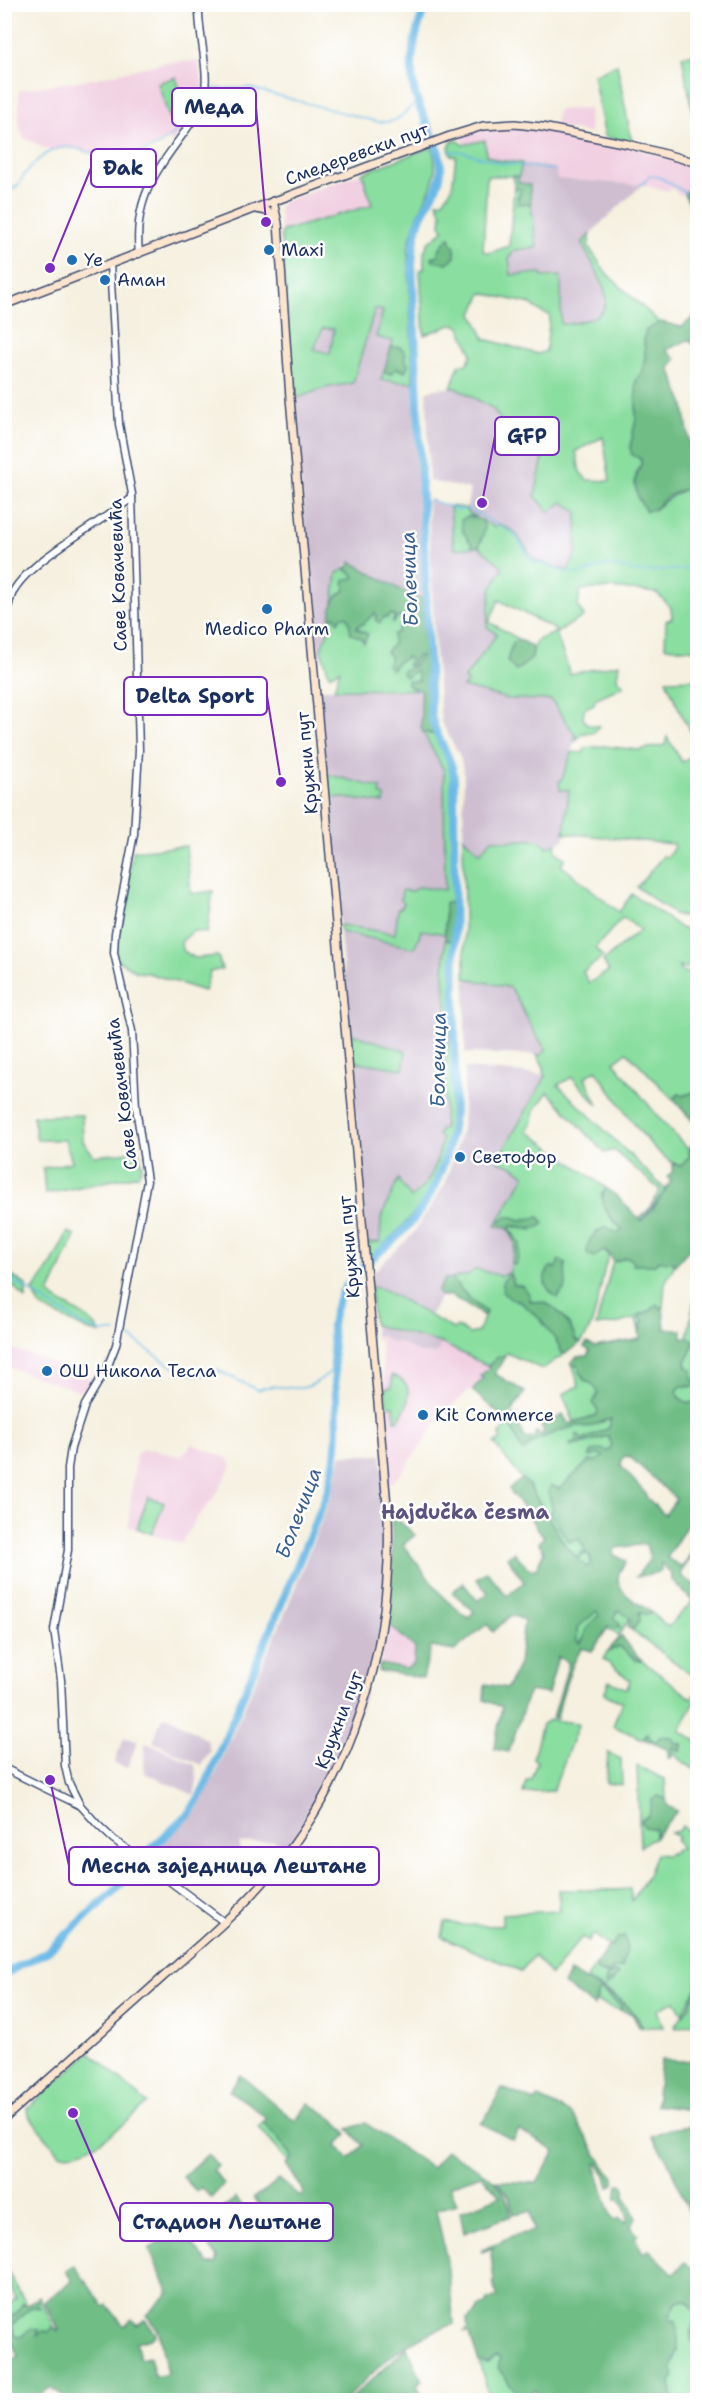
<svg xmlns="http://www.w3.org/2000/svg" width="702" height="2405" viewBox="0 0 702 2405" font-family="'Shantell Sans',sans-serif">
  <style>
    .built { fill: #f1d0e2 }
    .industrial { fill: #cebed0 }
    .green { fill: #8adea0; stroke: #52867f; stroke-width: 1.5; fill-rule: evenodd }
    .forest { fill: #6fbd86; stroke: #457672; stroke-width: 1.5; fill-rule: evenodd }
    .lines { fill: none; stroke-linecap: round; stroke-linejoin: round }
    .stream { stroke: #6cb9e6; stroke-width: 1.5 }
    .river { stroke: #6cb9e6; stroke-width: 8 }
    .tertiary-casing { stroke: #3c4c71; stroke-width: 9 }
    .secondary-casing { stroke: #3c4c71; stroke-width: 10 }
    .tertiary { stroke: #fff; stroke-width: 6 }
    .secondary { stroke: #fbe5cf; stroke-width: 7 }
    .poi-dot { fill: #1f6fb2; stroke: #fff; stroke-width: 2 }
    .labels { text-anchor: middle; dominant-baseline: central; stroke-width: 5; stroke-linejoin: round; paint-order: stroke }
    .street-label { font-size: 18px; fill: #1b2f5e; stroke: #fff }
    .poi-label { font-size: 18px; fill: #1b2f5e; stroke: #fff; text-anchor: start }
    .water-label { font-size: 20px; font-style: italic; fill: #375f8e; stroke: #fff }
    .neighbourhood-label { font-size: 20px; font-weight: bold; fill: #5d537f; stroke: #fff }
    .leader { fill: none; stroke: #7b2cbf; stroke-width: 2 }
    .callout-dot { fill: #7b2cbf; stroke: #fff; stroke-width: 2 }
    .callout { fill: #fff; stroke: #7b2cbf; stroke-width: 2 }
    .callout-label { font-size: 20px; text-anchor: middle; font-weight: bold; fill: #1b2f5e }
  </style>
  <rect width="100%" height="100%" fill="#fff"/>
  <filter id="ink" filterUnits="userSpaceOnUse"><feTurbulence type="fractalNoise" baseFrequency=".0167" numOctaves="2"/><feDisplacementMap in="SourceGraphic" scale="12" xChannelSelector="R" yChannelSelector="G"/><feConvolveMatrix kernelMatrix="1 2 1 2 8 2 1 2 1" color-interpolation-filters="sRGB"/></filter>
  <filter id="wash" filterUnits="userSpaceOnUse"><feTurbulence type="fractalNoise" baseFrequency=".008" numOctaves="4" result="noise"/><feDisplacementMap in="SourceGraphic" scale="24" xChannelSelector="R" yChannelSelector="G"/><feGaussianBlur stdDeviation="1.35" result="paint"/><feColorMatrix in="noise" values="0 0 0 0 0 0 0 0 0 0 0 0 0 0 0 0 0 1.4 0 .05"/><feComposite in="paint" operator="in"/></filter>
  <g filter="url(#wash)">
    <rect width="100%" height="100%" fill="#f5f0df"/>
    <!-- built -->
    <g class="built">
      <path d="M198 61 203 87 198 106 172 144 170 137 138 153 107 157 68 147H61L51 151 24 138 19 123V90L97 78 167 62Z"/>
      <path d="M589 108 590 133 555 127 557 110Z"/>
      <path d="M515 126 561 133 624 145 697 166V189L692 186 684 194 679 195 672 188 668 191 642 185 556 179V168L497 160 486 155 485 141 464 145 462 135 484 128Z"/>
      <path d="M362 173 373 205 285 229 281 234 279 208 283 202Z"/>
      <path d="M375 1335H380L391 1342 400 1343 419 1353 437 1354 441 1343 489 1367 483 1379 445 1411 402 1472 392 1482 388 1484 387 1469 391 1468 386 1406H394L395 1419 398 1420 393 1387 385 1388 380 1340 375 1339Z"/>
      <path d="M5 1347 31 1355 95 1380 87 1394 5 1366Z"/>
      <path d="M192 1444 227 1458 232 1465 215 1496 196 1519 181 1544 128 1526 136 1456 140 1450H156L181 1457Z"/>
      <path d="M387 1623 415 1648 414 1664 406 1669 380 1664Z"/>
    </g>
    <!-- industrial -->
    <g class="industrial">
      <path d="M522 163 556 168 557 179 642 185 603 221 583 242 584 248 604 285 605 309 600 316 570 325 561 324 541 274 511 275 509 258 514 250 536 247 530 185 518 182Z"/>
      <path d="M374 309 383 310 393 341 381 380 413 383 422 598H415L354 563 348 564 337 573 329 629 321 649 323 656 316 658 294 399 325 388 353 382Z"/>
      <path d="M323 328 335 329 330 354 314 349Z"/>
      <path d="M440 388H457L492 408 516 440 544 439 543 458 536 496 563 502 577 512V552L568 571 534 559 514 532 496 527 466 511 470 489 429 481 427 391Z"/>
      <path d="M428 499 450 506 454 549 479 547 503 567 491 590 487 626 497 633 464 679 467 683 464 686 508 699 551 700 576 737 561 781 569 790 564 840 548 847 537 839 508 842 492 839 480 853 463 837 464 773 460 756 441 722 435 650Z"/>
      <path d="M318 689 421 690V728L444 771 445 890 418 887 403 901 402 907 398 909 396 935 340 925 327 796 384 803 385 796 380 794V788L326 774Z"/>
      <path d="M422 930 445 934 444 978 451 1035 446 1054 444 1130 439 1154 428 1184 411 1198 401 1181 381 1218 380 1242 366 1243 351 1061 399 1069 406 1052 349 1033 340 932 413 948Z"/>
      <path d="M465 978 511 988 533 1030 547 1050 541 1055 465 1053Z"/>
      <path d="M465 1068 546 1075 497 1161 513 1166 526 1176 496 1225 507 1227 516 1244 509 1272 501 1276 476 1269 474 1273 437 1292 441 1296 430 1315 383 1289 370 1287 369 1276 413 1234 445 1184 462 1129Z"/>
      <path d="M374 1325H378L401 1334 441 1343 437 1354 419 1353 400 1343 391 1342 380 1335H375Z"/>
      <path d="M342 1455H381L388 1510 382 1621 361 1709 325 1790 283 1858 274 1841 239 1843 241 1871 211 1883 181 1875 176 1883 147 1860 196 1811 216 1773 287 1608 331 1497Z"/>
      <path d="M162 1717H170L207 1740 210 1751 201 1765 153 1742Z"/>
      <path d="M124 1738 138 1740 127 1768 114 1763Z"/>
      <path d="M145 1743 155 1746 195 1765 197 1780 194 1795 144 1773Z"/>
    </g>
    <!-- green -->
    <g class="green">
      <path d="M696 54 698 57 697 136 682 56Z"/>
      <path d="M617 64 631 138V142L605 137 593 75Z"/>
      <path d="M176 77 187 113 169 118 158 83Z"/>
      <path d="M458 140 463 145 485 140 486 155 497 160 522 163 519 176H487L483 251 489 253 509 246 514 190 520 187 522 189 517 198 528 205 531 204 537 248 514 250 509 258 511 275 541 273 542 277 561 276V324C571 325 579 322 589 319 624 309 595 269 584 248L583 242 591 233 588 246 606 273 660 323 644 336 645 358 642 372 636 380V419L630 448C651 469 636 461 635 481 635 487 638 495 639 501L654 510C668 497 680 490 697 485V650L665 647 666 621 672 618 671 608 657 593 612 588 580 590 578 607 584 616 556 633 570 674 619 664 617 679 623 684V686L595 699 594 704 584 709 583 719 588 725 600 726 593 733H583L575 741 576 736 551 700 508 699 463 687 467 683 464 679 497 634 487 627 491 590 503 567 479 547 485 528 482 520 495 527 499 524 515 532 534 560 568 571 577 552V512L563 502 549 512 535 496 543 458 544 439 516 440 492 408 457 388H451L459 365 467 364 472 354 460 327 454 324 424 335 420 270 424 269V252L428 243 444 230 441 226 442 214 437 202 443 201 452 188 456 156 451 155 449 146 452 142ZM449 237 451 244 447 263 433 261 432 257 438 255ZM482 293 531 304 541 312 550 315 546 351 538 354 485 339 473 314ZM603 437 610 481 587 480 580 472 576 451ZM499 600 554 629 555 633C539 639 533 638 532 658L517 670 507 661 513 642 522 641 489 622Z"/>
      <path d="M432 147C440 172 432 186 421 209 414 222 411 235 408 249L413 383 381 380 384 371 390 374 396 368 400 370 395 348 391 347 393 341 376 337 383 311 375 309 353 383 325 388 294 399 281 234 283 231 372 205 362 173ZM323 328 334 329 330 354 314 349Z"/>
      <path d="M450 506 466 508V511L477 517 468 516 463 532 474 547 454 549Z"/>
      <path d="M346 568V570L354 575V578L344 582C348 592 339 596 333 602L337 573Z"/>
      <path d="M375 613 377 616 394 614V622L398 617 403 618 404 627C391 641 388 650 394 668L396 663 407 657 410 659 412 664 417 656H421L419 661 409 669 410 673 416 669 419 682 409 686 416 690 334 689 340 670 329 675 321 649 329 629 330 617H348L349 620 365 638 364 632 356 627Z"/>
      <path d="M697 679H698L697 742 684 720 666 680Z"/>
      <path d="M426 731 429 734H433L449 761 452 778V905L445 903V934L422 930 414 948 340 932V925L395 934 398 909 402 907 403 902 401 900 402 890 412 891 418 887 445 890 444 771 423 732Z"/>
      <path d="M667 737 682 762 697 755V920L674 914 637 887 663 856 668 857 674 847 673 844 564 833 569 790H560L559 781H561L572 752 583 753 585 748 604 746 639 750 665 745Z"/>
      <path d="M326 774 381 788 380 794 385 796 384 803 327 796Z"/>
      <path d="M463 837 480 853 492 839C498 840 505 842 511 841 526 840 538 836 548 847L556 843 555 851 565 858 561 865 619 912 632 894 681 928 697 933V970L678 966 681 971 697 976V1091L683 1096 679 1094 673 1099 627 1052 614 1062 660 1119 688 1149 690 1156 681 1166C653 1160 614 1094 596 1070L585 1077 598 1105 572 1077 558 1085 666 1190 641 1221 640 1218 651 1207 660 1190 614 1150 605 1153 548 1092 534 1111 533 1121 528 1131 606 1188 601 1195 612 1220 623 1230 618 1233 606 1227 603 1251 609 1254C598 1283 600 1318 581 1343L576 1341C572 1327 560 1309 545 1303 540 1302 535 1302 530 1301L529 1295 522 1286 511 1299C525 1301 555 1332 559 1346 560 1349 561 1352 563 1355L542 1369 507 1353 488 1366 441 1343 374 1325 370 1287 383 1289 453 1329 458 1327 469 1334 478 1332C483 1325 482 1319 486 1312 472 1302 461 1291 452 1278L468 1275 476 1269 501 1276 509 1273 520 1243 511 1231 510 1226 532 1230 527 1219 520 1220 513 1217 498 1221 525 1176 513 1166 497 1161 546 1076 544 1075V1067L537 1055H541L546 1050 533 1030 511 988 465 978ZM623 917 640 930 603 961 609 971 589 983 583 972 603 957 595 948ZM565 1263 564 1283 545 1284 552 1267 554 1270Z"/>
      <path d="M186 846 191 894 213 891 207 933 193 931 181 942 182 950 195 958 218 956 222 969 210 972 204 991 148 973 137 972 116 959 117 937 133 851Z"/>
      <path d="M445 940 452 941C452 979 453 1017 453 1056 452 1101 452 1143 432 1186 417 1215 392 1237 369 1258L368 1243 380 1242 381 1218 398 1179 411 1198C433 1180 436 1167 442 1139L438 1136 440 1130 444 1129 446 1054 451 1035 445 1030 450 1028V1025L448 1023 444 978Z"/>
      <path d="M349 1033 406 1051 403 1069 351 1061Z"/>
      <path d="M82 1115 83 1141 94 1156 139 1151 142 1167 138 1175 45 1194 43 1168 72 1162 65 1140H37L33 1116Z"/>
      <path d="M68 1232 75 1236 49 1294C64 1308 91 1314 100 1333L89 1331 41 1307 33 1291 52 1263Z"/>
      <path d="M627 1257 631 1259 634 1265H653L660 1260 673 1261 674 1266 665 1283 663 1307 643 1313 644 1322 639 1331 636 1318 616 1324 596 1326 613 1261H617Z"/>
      <path d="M4 1271 26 1285V1299L15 1288 5 1284Z"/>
      <path d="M697 1300V1312L694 1325 698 1327 697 1402 688 1403 679 1398 677 1391 681 1386 691 1387 692 1379 686 1362 695 1341 687 1337 694 1302Z"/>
      <path d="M577 1365 584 1380 594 1385 598 1393 594 1406 599 1411 597 1415 574 1422 563 1394 579 1386 573 1366Z"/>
      <path d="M392 1375C416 1383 410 1404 398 1420H395L394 1406H386L385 1388 392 1387Z"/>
      <path d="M611 1419 612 1423C606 1436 587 1435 578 1445L608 1436 612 1445 610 1450 600 1454 603 1456 597 1461H589L559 1489 551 1513 568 1541 579 1538 586 1549 580 1553 590 1556 591 1564 587 1567 567 1548 528 1484 522 1479 494 1443 500 1441V1434L509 1422 520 1447 528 1446C535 1438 566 1428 578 1426 582 1426 588 1427 593 1426 599 1424 603 1420 611 1419Z"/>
      <path d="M148 1497 164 1503 152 1534 137 1528Z"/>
      <path d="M693 1601 697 1606V1679L632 1630 640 1620 639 1612 648 1615 651 1612 668 1627Z"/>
      <path d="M619 1610 630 1618 618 1636 614 1631 608 1629 609 1625 611 1626 614 1614Z"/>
      <path d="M597 1611 600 1615 586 1629V1634L579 1644 577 1641V1628L593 1612Z"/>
      <path d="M620 1647 636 1660 642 1661 691 1698 697 1692V1702L693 1705 680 1731 697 1741V1771L680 1760 672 1751 673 1747 681 1751 682 1744 655 1742 646 1734 643 1739 613 1726 622 1702 604 1694 609 1681 627 1689 630 1680 603 1659 608 1651Z"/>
      <path d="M550 1720 577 1723 578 1725 553 1791 523 1793 526 1781 531 1779 537 1762 533 1758 542 1724Z"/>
      <path d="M608 1753 621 1759 622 1785 606 1783Z"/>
      <path d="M637 1766 665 1779 666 1799 658 1796 649 1815 642 1819 655 1829V1837L640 1847Z"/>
      <path d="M682 1826 697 1840V1872L692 1878 697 1883V1987L683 2014 675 2001 657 2010 663 2027H643C632 2005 609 1988 585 1981L596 1965 603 1974H612V1982L618 1974 611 1971 616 1967 615 1941 611 1946 606 1944 595 1935 591 1936 589 1941 582 1937 551 1975 534 1956 521 1971 442 1937 445 1922 465 1925 502 1926V1914L560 1911 558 1890C583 1889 606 1891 630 1889L632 1901 648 1875 656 1854 667 1855 681 1848 676 1841 678 1837 670 1833 678 1831Z"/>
      <path d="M601 1990 621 2007 620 2010 596 2002 598 1992Z"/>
      <path d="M697 1990V2014L695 2015 697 2023 676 2028 675 2025 688 2009Z"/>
      <path d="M90 2052 147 2103C127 2122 90 2157 60 2154L30 2118 27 2109Z"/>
      <path d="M265 2121 290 2153 292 2158 289 2162 258 2127Z"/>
      <path d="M4 2266 26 2303 22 2304 17 2313 5 2324V2309L16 2298 5 2279Z"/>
      <path d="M681 2300 688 2302 696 2313 691 2332 695 2345H697V2360L694 2367 697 2400H672L671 2383 674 2374 671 2368 678 2350 669 2319 676 2303Z"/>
      <path d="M41 2301 54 2327 48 2332 43 2331 37 2337 28 2331 21 2337 16 2335 12 2325 36 2303Z"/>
      <path d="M496 2357 500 2359 499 2368 522 2394 520 2400H483L490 2398 479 2362 487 2363Z"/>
    </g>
    <!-- forest -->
    <g class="forest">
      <path d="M513 176H519L518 182 530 185 531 204H517L521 189 516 188 514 190Z"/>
      <path d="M692 186 697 189V216L684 194Z"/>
      <path d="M449 237 451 238V244L455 247V257L447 263 433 261 432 258 438 255 439 249Z"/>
      <path d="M697 314V347L688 340 666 350 676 359 670 368 684 405 693 467 697 466V485C687 489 676 491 666 498 658 505 656 510 646 511 640 503 633 488 636 478 639 471 642 467 641 459L632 455 630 448 636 419V380L642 372 645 358 644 336 646 330 661 322 682 327Z"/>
      <path d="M391 347H400L406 353 405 357 408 365 405 372 397 368 390 374 384 371Z"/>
      <path d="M468 516 482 520 485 528 479 547H474L463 532 461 520Z"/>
      <path d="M351 562 415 598H422L429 714 433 734 423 732 421 728V690L407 685V681H419L416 670 406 678 402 673 404 670 414 666 421 656H417L410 666 407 665 410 659 407 657 396 663 391 670 387 665 391 658 386 652 393 644V634L397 633 399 627H404L402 617H398L392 623 395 616 391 614 387 618 384 617 380 623 375 620 377 616 375 613 363 624 357 626V629L368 634 364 643 361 638 351 634 348 617H341L338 622 335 616 330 617C332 606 333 596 345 591L344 580 354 578V575L346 570Z"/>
      <path d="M522 641 533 648 532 658 516 671 507 661 513 642Z"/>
      <path d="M448 902 452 905V941L445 940V903Z"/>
      <path d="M697 1091H698L697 1126 673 1099 679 1094 683 1096Z"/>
      <path d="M697 1139V1240L674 1266 673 1261 666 1262 660 1260 653 1265H633L631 1259 627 1257 617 1261H613L608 1252 603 1251 594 1257 587 1254C586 1241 595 1231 606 1227L618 1233 623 1230C612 1219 595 1205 606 1188L618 1197 641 1221 653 1209 671 1181 667 1177 673 1171V1164L681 1166 690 1156 688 1149Z"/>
      <path d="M505 1217H513L520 1220 539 1217 544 1223C534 1234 522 1225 510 1226L511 1231 520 1243 518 1259 515 1265 511 1264 516 1244 507 1227 495 1226Z"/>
      <path d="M561 1260 565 1263 566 1287 557 1298C546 1289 538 1277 552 1266L554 1269 557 1268 558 1261Z"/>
      <path d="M510 1274 514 1285 522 1286 530 1295V1301C535 1302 540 1302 545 1303 560 1309 572 1327 576 1341L581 1343 563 1355 559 1345 541 1320 518 1300 511 1299 503 1293 502 1282Z"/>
      <path d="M452 1278C461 1291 472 1302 486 1312L484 1316 452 1296H441L437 1292 445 1279Z"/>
      <path d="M657 1304 658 1307H663L665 1329 682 1330V1338L687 1337 695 1341 686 1362 687 1368 692 1369V1379L696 1383V1386H681L677 1391 679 1398 688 1403 697 1402V1508L667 1558 680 1566 684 1565 697 1543V1549L681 1572 682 1577 697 1586V1606L672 1580V1575L661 1563V1571C658 1573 641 1576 636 1577L650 1559 646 1544 616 1548 613 1551 614 1555 626 1561C625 1565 620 1569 619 1573 613 1592 639 1603 651 1612L648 1615 639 1612 640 1620 632 1630 627 1627 631 1619 619 1610 613 1618 619 1622 620 1627 615 1628 609 1626 592 1651 582 1648C569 1668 562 1694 557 1718H553L569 1663 558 1657 548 1694 529 1691 509 1752 494 1749 502 1707 484 1700 485 1684 507 1688 519 1664 524 1620 511 1615 493 1632 487 1624 454 1651 431 1647 423 1678 378 1671 380 1664 406 1669 414 1664 415 1648 387 1623 393 1558 391 1514 415 1535 403 1545 444 1598 468 1618 474 1611 452 1592 463 1583 478 1601 488 1593 476 1579 487 1571 507 1596 524 1582 507 1557 514 1552 529 1569H536L544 1551 539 1543 544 1537 509 1489 522 1479 528 1484 567 1548 587 1567 591 1564 590 1556 586 1553 580 1557 579 1556 585 1549 579 1539 569 1542 550 1513 553 1509 548 1492 551 1485 559 1489 589 1461H597L603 1456 600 1454 591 1457 589 1456 593 1451 602 1449 606 1451 610 1450 612 1445 608 1436 571 1446 570 1444 576 1442 577 1434 583 1440 609 1428 611 1419C603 1420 600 1423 593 1426 589 1427 584 1426 579 1426 566 1428 531 1439 525 1451H522L509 1422 513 1415 526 1439 535 1437V1433L537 1432 541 1435 544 1432 541 1426 563 1415 569 1424 597 1415 598 1411 593 1403 598 1393 594 1385 584 1380 577 1365 573 1366 571 1363 577 1357 587 1356 590 1351 584 1347 587 1343 595 1347 640 1339 639 1331 642 1328 640 1324 644 1322 638 1315 650 1311ZM625 1456 630 1457 676 1499 665 1515 646 1497V1494L621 1466 622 1459ZM597 1611 599 1615 586 1629 582 1642 579 1643 577 1641V1628Z"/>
      <path d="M499 1356H505L495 1374 525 1392 506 1420 472 1390 483 1379 480 1376 489 1368 488 1366Z"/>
      <path d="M621 1636C630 1645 633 1654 642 1661L636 1660 620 1647 608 1651Z"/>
      <path d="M648 1733 650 1739 655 1742 661 1736 672 1737 675 1744H682L681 1751 673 1747 672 1749 674 1752 671 1758H668L669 1750 643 1739Z"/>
      <path d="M658 1796 666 1799 668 1806 677 1811 655 1837V1829L645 1827 641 1821 649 1815 652 1800Z"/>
      <path d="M625 1937 627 1945 622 1968 612 1969 611 1971 618 1974 607 1986 605 1983 607 1976 612 1974 597 1971 596 1965 609 1945 612 1946 617 1938Z"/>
      <path d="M570 1972C598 1989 627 1997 643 2027H639L632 2014 620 2010 621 2007 603 1991 598 1992 594 2006 563 1984Z"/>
      <path d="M697 2059V2120L694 2121 691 2110 656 2105 661 2060 684 2061Z"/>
      <path d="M240 2075 295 2121 309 2103C322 2112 340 2121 347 2135L337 2145 349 2159 363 2145 348 2129 365 2123 432 2168 446 2150C474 2170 507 2176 511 2216L464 2233 460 2212 500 2196 481 2175 450 2186 457 2204 436 2210 447 2261 454 2324C404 2339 381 2363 346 2400H68L50 2388 33 2400H5V2362L18 2357 5 2324 17 2313 22 2304 28 2305 39 2297 41 2301 36 2304 40 2308 33 2307 24 2313 11 2327 16 2335 21 2337 31 2328 39 2330 37 2336 43 2331 48 2332 54 2327 58 2331 59 2330 44 2302 72 2281 66 2271 74 2265 104 2307 107 2305 124 2326 132 2319 137 2325 145 2320 156 2334 154 2337 136 2342 140 2359 150 2357 155 2377 167 2374 159 2332 146 2315 169 2293 149 2249 181 2230 197 2218 204 2225 217 2213 238 2240H242L244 2235 224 2207 236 2198 257 2225 267 2217 253 2197 261 2194 279 2179 299 2196 302 2195 304 2192 286 2164 292 2158 290 2153 264 2123 265 2118 250 2104 229 2091ZM195 2233 199 2237 203 2236 208 2242V2246L218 2258 216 2264H209L188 2239Z"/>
      <path d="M502 2088 535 2101 537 2097 572 2114 604 2166 614 2177 613 2186 609 2187 606 2175 597 2163 596 2166 611 2216 616 2220 620 2218 626 2223 628 2217 621 2200 616 2199 618 2185 622 2184 625 2188V2197L636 2217 631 2227 638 2235 635 2237 643 2253 649 2250 674 2274 685 2262 697 2272V2345H695L691 2340 696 2313 688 2302 681 2300 676 2303 669 2319 671 2321 675 2320 678 2328V2350L671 2368 674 2374 671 2383 672 2400H542L537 2396 536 2391H532L531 2400H520L522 2394 516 2392 498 2368 500 2359 496 2357 487 2363 479 2362 469 2333 464 2332 468 2328 467 2320 478 2310V2307L485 2305 487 2300 498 2297 492 2283 494 2281 491 2254 493 2248 482 2252V2250L512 2236 534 2231 530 2211 513 2214 509 2196 497 2181 537 2183 555 2151 519 2130 513 2140 480 2123 485 2119Z"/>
      <path d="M697 2125H698L697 2221 690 2214 667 2159 651 2136 669 2129Z"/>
      <path d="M208 2154 218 2166 213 2170 224 2184 211 2198 201 2187 196 2191 183 2177Z"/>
      <path d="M407 2347 422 2381 417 2385 423 2400H350Z"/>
    </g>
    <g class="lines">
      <!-- stream -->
      <g class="stream">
        <path d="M210 89 249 88 378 122C402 123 401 114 417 102"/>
        <path d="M449 151 464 152 500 163 554 170"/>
        <path d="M438 152 442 151"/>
        <path d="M640 184 644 183 650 175 661 178 698 200"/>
        <path d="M4 193C8 191 14 189 17 186 20 184 22 178 24 175 32 165 44 153 56 149 69 144 84 151 97 154 123 161 154 152 174 134 187 122 191 104 201 91"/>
        <path d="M430 500 459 510 470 509 513 533 532 561 565 572 579 574 608 565 637 572 689 569 698 572"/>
        <path d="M4 1275 85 1326 100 1332H116"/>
        <path d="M124 1333C143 1344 180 1379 203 1375 207 1374 212 1371 215 1369L258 1390C273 1383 284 1389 300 1388 314 1387 324 1376 334 1369"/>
      </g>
      <!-- river -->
      <path class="river" d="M4 1976C17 1964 35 1960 49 1950L117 1889 154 1846 189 1814 204 1789 325 1499C346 1444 333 1383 332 1326 337 1272 382 1258 413 1220 443 1183 454 1140 455 1093L454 778C452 754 434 738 431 714L412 264C413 248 415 233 420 219 427 202 441 187 441 168 440 145 426 124 418 103 406 72 413 34 427 4"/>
    </g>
  </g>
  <g filter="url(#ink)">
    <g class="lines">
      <!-- tertiary casing -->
      <g class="tertiary-casing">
        <g id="tertiary">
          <path d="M139 254C132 188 166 162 199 111 215 80 197 38 199 4"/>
          <path d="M110 264 119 424 132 494 139 750 134 834 115 933 114 953 132 1031 136 1107 147 1181 116 1345 107 1368 85 1405 71 1448 68 1468V1550L54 1630 61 1680 65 1766 69 1783 80 1805 98 1825 113 1839 224 1922"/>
          <path d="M4 627C7 615 8 601 14 590 32 559 100 523 132 498"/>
          <path d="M4 1768 79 1805"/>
        </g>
      </g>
      <!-- secondary casing -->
      <g class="secondary-casing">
        <g id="secondary">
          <path d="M256 209 267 211 273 217"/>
          <path d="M4 305 253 209 450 136 483 126 515 124 542 127 628 144 698 163"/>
          <path d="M4 2119C57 2072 110 2024 163 1977 196 1947 232 1918 262 1884 352 1783 393 1651 388 1517L290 398 278 223 273 201"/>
        </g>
      </g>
      <!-- tertiary -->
      <use href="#tertiary" class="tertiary"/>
      <!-- secondary -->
      <use href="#secondary" class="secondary"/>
    </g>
  </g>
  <!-- markers -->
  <g class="poi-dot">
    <circle cx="269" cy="250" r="6"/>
    <circle cx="72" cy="260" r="6"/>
    <circle cx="105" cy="280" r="6"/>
    <circle cx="267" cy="609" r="6"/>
    <circle cx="460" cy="1157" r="6"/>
    <circle cx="47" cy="1371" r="6"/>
    <circle cx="423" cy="1415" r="6"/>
  </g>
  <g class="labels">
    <!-- street labels -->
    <g class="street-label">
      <text transform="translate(357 154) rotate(-20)">Смедеревски пут</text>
      <text transform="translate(118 575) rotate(-92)">Саве Ковачевића</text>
      <text transform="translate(307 763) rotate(-95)">Кружни пут</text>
      <text transform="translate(122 1094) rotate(-97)">Саве Ковачевића</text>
      <text transform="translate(349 1247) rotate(-95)">Кружни пут</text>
      <text transform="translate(339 1720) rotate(-69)">Кружни пут</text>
    </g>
    <!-- poi labels -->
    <g class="poi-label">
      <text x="281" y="250">Maxi</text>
      <text x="84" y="260">Ye</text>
      <text x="117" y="280">Аман</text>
      <text x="267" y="629" text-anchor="middle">Medico Pharm</text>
      <text x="472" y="1157">Светофор</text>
      <text x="59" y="1371">ОШ Никола Тесла</text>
      <text x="435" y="1415">Kit Commerce</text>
    </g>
    <!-- water labels -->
    <g class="water-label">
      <text transform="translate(409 579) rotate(-92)">Болечица</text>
      <text transform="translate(438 1060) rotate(-89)">Болечица</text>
      <text transform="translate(298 1513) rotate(-69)">Болечица</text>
    </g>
    <!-- neighbourhood labels -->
    <g class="neighbourhood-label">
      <text x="465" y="1512">Hajdučka česma</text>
    </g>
  </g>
  <!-- callouts -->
  <path class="leader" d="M266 222L256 107M50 268L91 168M482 503L495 436M281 782L267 696M50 1780L69 1866M73 2113L120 2222"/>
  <g class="callout-dot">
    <circle cx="266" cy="222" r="6"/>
    <circle cx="50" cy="268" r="6"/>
    <circle cx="482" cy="503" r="6"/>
    <circle cx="281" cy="782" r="6"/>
    <circle cx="50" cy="1780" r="6"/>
    <circle cx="73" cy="2113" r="6"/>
  </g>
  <g class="callout">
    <rect x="172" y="88" width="84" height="38" rx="6"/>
    <rect x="91" y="149" width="65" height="38" rx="6"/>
    <rect x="495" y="417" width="64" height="38" rx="6"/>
    <rect x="124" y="677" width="143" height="38" rx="6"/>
    <rect x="69" y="1847" width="310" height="38" rx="6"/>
    <rect x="120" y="2203" width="213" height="38" rx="6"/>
  </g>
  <g class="callout-label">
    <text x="214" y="114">Меда</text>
    <text x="123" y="175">Đak</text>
    <text x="527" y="443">GFP</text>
    <text x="195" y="703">Delta Sport</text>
    <text x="224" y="1873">Месна заједница Лештане</text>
    <text x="227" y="2229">Стадион Лештане</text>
  </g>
  <!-- margin -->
  <rect width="702" height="2405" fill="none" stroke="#fff" stroke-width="24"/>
</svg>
